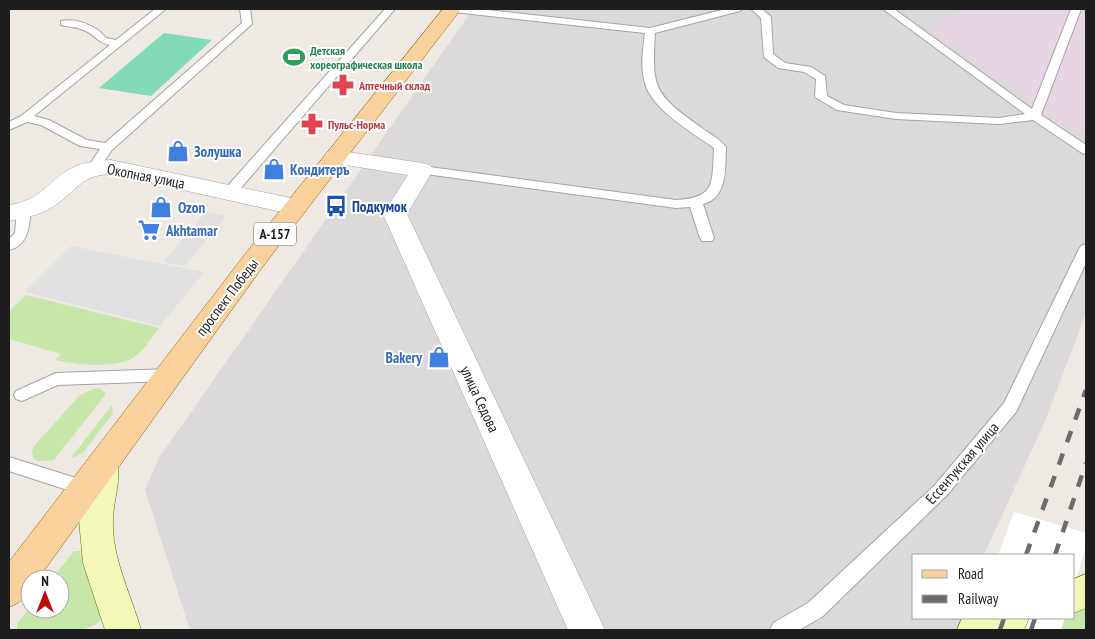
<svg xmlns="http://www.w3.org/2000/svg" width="1095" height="639" viewBox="0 0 1095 639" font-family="'PT Sans Narrow',sans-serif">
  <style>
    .residential { fill: #dbd9d9 }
    .industrial { fill: #e6d5e3 }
    .grass { fill: #c7e7aa }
    .pitch { fill: #83dab9 }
    .parking { fill: #e1e1e1 }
    .pier { fill: #fff }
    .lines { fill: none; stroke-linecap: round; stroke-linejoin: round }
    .service-casing { stroke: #a4a4a4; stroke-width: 2 }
    .minor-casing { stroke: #a4a4a4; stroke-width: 1 }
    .secondary-casing { stroke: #636f08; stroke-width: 1 }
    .primary-casing { stroke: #906205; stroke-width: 1 }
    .service { fill: #fff; fill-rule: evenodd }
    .minor { fill: #fff; fill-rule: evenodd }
    .secondary { fill: #f3f7b7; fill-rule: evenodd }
    .primary { fill: #f8d19d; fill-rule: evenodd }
    .rail { stroke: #6b6b6b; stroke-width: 4.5; stroke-dasharray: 12 12; stroke-linecap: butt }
    .labels { text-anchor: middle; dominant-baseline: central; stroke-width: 4; stroke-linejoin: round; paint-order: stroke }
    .far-leisure-label { font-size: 12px; font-weight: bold; fill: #27864d; stroke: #fff; text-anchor: start }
    .far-health-label { font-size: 12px; font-weight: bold; fill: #be3a42; stroke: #fff; text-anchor: start }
    .shield { fill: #fff; stroke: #616161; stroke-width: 1 }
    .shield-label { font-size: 14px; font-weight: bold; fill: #1d1d1d }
    .shop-label { font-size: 15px; font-weight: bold; fill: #366cbe; stroke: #fff; text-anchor: start }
    .street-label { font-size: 15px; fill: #1d1d1d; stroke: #fff }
    .transit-label { font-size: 15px; font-weight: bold; fill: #164399; stroke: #fff; text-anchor: start }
  </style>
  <rect width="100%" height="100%" fill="#eeeae3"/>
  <!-- residential -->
  <path class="residential" d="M473 9H1086V313L1045 421 984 555H914V618H961L956 630H190L145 490 159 458Z"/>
  <!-- industrial -->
  <path class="industrial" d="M962 9H1086V135L1071 130 931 31Z"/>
  <!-- grass -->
  <g class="grass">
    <path d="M26 295 159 328C152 337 145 349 136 356 119 369 75 365 55 360L61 354 9 339V311Z"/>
    <path d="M95 388 101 389 106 394 54 460 38 461 33 458 32 452 34 446 79 396Z"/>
    <path d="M112 405 113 413 83 453 70 459Z"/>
    <path d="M74 551H80L104 609C103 612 103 617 101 620 88 636 37 630 17 630V624L30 607V609H60V579H52Z"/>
    <path d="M1086 609V630H1027L1062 618H1074V614Z"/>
  </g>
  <!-- pitch -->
  <path class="pitch" d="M164 33 212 40 151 96 99 88Z"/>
  <!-- parking -->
  <g class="parking">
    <path d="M206 212 226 216 185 266 163 262Z"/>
    <path d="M71 246 142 260 204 272 160 326 25 292Z"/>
  </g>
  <!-- pier -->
  <g class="pier">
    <path d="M1014 512 1086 533V546L1074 587V555H998Z"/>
    <path d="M976 618H1065L1061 630H971Z"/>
  </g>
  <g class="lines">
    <!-- service casing -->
    <g class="service-casing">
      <g id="service">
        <path d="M155 9H166L34 116 49 120 87 140 105 143 242 23 240 9H250L252 24 112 150 98 170H90L88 167 100 149 80 146 41 125 27 122 9 130V122L21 116 110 45C98 43 96 36 86 31 78 27 70 27 61 25V21C77 18 97 26 106 38L116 40Z"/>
        <path d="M385 9H395L234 196H224L223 193 224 190Z"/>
        <path d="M449 9H478L650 28 726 9H742L740 11 655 33C652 88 653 93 699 126 707 132 719 138 726 147 725 168 728 198 703 204L714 238 712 241H702L700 238 690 207 676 208 418 173 416 170 422 166 676 200C716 198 712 183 714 148 693 133 651 109 645 83 640 67 643 50 645 33L454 12Z"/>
        <path d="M751 9H762L771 17 773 54 785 63 811 67 825 76 827 96 844 105 896 113 999 118 1025 114 883 9H894L1032 109 1071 9H1081L1041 115 1086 145V154L1082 153 1033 120 999 124 896 119 837 110 815 97 816 79 804 72 778 68 764 57 761 18Z"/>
        <path d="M24 207 31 211C29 227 28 246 9 250V239L15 233 17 211Z"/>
        <path d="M1086 244V263L1016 412 947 495 822 617 799 630H770L773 623 808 603 935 485 1004 403 1079 249 1081 246Z"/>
        <path d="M170 369 176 371 178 375 176 379 170 381 58 385 22 401 16 399 14 395 16 391 56 373Z"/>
        <path d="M9 457 92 483 95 488 92 493 86 496 9 471Z"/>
      </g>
    </g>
    <!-- minor casing -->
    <g class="minor-casing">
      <g id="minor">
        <path d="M335 150 422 163 430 165 433 170 407 214 605 630H568L383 214 408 175 327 162 324 157 327 152Z"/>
        <path d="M111 160 295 199 303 202 307 207 303 212 295 215 111 174C80 175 77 191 54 206 41 215 24 218 9 221V205C43 200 47 181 72 168 84 162 98 161 111 160Z"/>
      </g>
    </g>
    <!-- secondary casing -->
    <g class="secondary-casing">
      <g id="secondary">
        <path d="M103 450 114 454C124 472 114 497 113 518 111 557 131 594 141 630H105L83 563 79 520 87 463 92 454Z"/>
        <path d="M1086 574V608L1074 613V579Z"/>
        <path d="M962 618H1029L1024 630H957Z"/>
      </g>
    </g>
    <!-- primary casing -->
    <g class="primary-casing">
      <path id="primary" d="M443 9H461L264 265 38 579H30C30 595 23 602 9 607V562L246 253Z"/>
    </g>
    <!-- service -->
    <use href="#service" class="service"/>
    <!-- minor -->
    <use href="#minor" class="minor"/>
    <!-- secondary -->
    <use href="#secondary" class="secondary"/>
    <!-- primary -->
    <use href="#primary" class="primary"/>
    <!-- rail -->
    <g class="rail">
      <path d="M1026 555 1086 390"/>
      <path d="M1055 555 1086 463"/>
      <path d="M1000 630 1004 618"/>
      <path d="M1031 630 1035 618"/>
    </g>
  </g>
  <!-- icons -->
  <defs>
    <g id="stadium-bare" transform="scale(1.725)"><path d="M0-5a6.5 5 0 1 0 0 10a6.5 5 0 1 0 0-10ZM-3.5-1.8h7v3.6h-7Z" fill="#2e9e5b" stroke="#fff" stroke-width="2.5" paint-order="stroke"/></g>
    <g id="pharmacy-bare" transform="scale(1.725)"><path d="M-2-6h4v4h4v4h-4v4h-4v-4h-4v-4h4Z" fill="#e0444e" stroke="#fff" stroke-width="2.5" paint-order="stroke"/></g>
    <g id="shop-bare" transform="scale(1.725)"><path d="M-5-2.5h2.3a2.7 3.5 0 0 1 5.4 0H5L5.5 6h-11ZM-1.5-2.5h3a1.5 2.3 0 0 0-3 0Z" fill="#3f7fe0" stroke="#fff" stroke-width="2.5" paint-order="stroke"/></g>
    <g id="bus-bare" transform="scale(1.725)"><path d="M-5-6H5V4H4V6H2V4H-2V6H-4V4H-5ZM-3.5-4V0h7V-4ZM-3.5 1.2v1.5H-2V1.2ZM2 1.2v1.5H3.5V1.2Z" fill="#1a4fb4" stroke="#fff" stroke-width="2.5" paint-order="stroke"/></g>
    <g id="supermarket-bare" transform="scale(1.725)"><path d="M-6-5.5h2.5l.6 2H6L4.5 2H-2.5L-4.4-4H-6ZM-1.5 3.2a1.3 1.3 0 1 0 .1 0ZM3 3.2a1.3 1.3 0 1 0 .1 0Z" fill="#3f7fe0" stroke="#fff" stroke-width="2.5" paint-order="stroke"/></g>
  </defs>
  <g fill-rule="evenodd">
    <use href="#stadium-bare" x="294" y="57"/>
    <use href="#pharmacy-bare" x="343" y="85"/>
    <use href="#pharmacy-bare" x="312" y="124"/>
    <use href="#shop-bare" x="178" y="151"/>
    <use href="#shop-bare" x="274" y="169"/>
    <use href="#bus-bare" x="336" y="206"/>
    <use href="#shop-bare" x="161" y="207"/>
    <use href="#supermarket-bare" x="149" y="230"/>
    <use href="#shop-bare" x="439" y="357"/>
  </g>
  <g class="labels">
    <!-- far-leisure labels -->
    <g class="far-leisure-label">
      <text x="310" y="50">Детская<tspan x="310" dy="14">хореографическая школа</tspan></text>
    </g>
    <!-- far-health labels -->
    <g class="far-health-label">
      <text x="359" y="85">Аптечный склад</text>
      <text x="328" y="124">Пульс-Норма</text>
    </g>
    <!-- shield labels -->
    <rect class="shield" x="254" y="222.5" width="42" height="23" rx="4"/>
    <g class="shield-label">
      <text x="275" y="234">А-157</text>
    </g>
    <!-- shop labels -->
    <g class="shop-label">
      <text x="194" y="151">Золушка</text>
      <text x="290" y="169">Кондитеръ</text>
      <text x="178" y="207">Ozon</text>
      <text x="166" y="230">Akhtamar</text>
      <text x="422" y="357" text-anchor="end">Bakery</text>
    </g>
    <!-- street labels -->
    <g class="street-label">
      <text transform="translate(146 176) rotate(11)">Окопная улица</text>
      <text transform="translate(227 297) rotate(-53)">проспект Победы</text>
      <text transform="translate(480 399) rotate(65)">улица Седова</text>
      <text transform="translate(962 463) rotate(-49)">Ессентукская улица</text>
    </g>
    <!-- transit labels -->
    <g class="transit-label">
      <text x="352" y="206">Подкумок</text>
    </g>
  </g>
  <!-- border -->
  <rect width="1095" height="639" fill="none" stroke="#1d1d1d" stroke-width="20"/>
  <!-- legend -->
  <rect x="912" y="554" width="162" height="65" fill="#ffffff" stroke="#a5a5a5"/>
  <rect x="922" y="570" width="25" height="8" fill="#f8d19d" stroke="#a5a5a5"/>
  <text x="958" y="579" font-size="15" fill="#1d1d1d">Road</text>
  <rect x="922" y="595" width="25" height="8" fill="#6b6b6b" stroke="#a5a5a5"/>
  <text x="958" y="604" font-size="15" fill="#1d1d1d">Railway</text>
  <!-- north arrow -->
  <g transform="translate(45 594)"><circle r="24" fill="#ffffff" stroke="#a5a5a5"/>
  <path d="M0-4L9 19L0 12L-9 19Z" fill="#c20707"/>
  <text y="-8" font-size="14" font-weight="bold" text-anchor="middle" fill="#1d1d1d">N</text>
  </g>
</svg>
